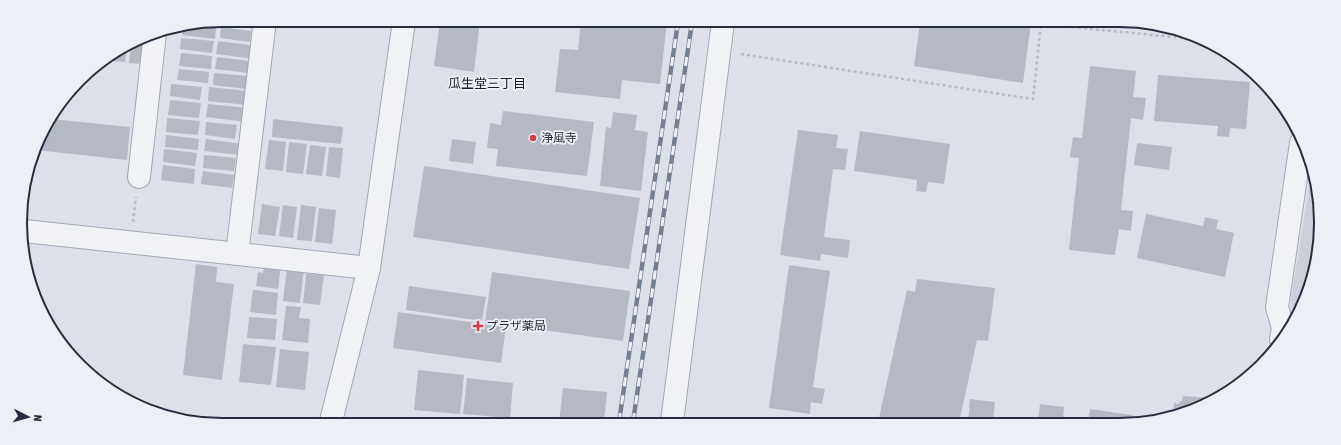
<svg xmlns="http://www.w3.org/2000/svg" width="1341" height="445" viewBox="0 0 1341 445" font-family="'Asap Condensed','Noto Sans JP',sans-serif">
  <style>
    .built { fill: #cbcfda }
    .building { fill: #b4b9c4 }
    .lines { fill: none; stroke-linecap: round; stroke-linejoin: round }
    .minor-casing { stroke: #a2a7b2; stroke-width: 24 }
    .path { stroke: #b7bbc3; stroke-width: 2.5; stroke-dasharray: 3 3; stroke-linecap: butt }
    .minor { stroke: #f0f2f6; stroke-width: 22 }
    .rail-casing { stroke: #767f92; stroke-width: 4.5 }
    .rail { stroke: #eceff5; stroke-width: 3; stroke-dasharray: 9; stroke-linecap: butt }
    .poi-dot { fill: #d33c49; stroke: #eceff5; stroke-width: 1.5 }
    .labels { text-anchor: middle; dominant-baseline: central; stroke-width: 3.5; stroke-linejoin: round; paint-order: stroke }
    .poi-label { font-size: 12px; fill: #262d3f; stroke: #eceff5; text-anchor: start }
    .neighbourhood-label { font-size: 13px; fill: #181f2f; stroke: #eceff5 }
    .rim { fill: none; stroke: #262d3f; stroke-width: 2 }
  </style>
  <rect width="100%" height="100%" fill="#dde0e8"/>
  <!-- built -->
  <path class="built" d="M1309 187H1317V262L1294 323 1291 299Z"/>
  <!-- building -->
  <g class="building">
    <path d="M222 20H253V26L215 22Z"/>
    <path d="M440 21H480L474 72 434 66Z"/>
    <path d="M581 22H667L660 84 622 80 620 99 555 92 560 49 578 50Z"/>
    <path d="M832 23H855V27Z"/>
    <path d="M920 23H1031L1023 83 914 66Z"/>
    <path d="M198 25 216 27 215 39 182 35 183 28Z"/>
    <path d="M221 27 251 31 250 42 220 38Z"/>
    <path d="M145 35 144 64 129 63 131 44Z"/>
    <path d="M181 38 214 41 212 53 180 49Z"/>
    <path d="M218 41 256 46 255 59 216 54Z"/>
    <path d="M127 47 125 62 110 61V57Z"/>
    <path d="M181 53 212 56 211 69 179 66Z"/>
    <path d="M217 57 249 61 248 73 215 69Z"/>
    <path d="M1090 66 1136 71 1133 97 1146 98 1143 120 1131 118 1121 210 1133 211 1131 231 1119 229 1115 255 1069 250 1079 158 1070 157 1073 137 1082 138Z"/>
    <path d="M179 69 209 72 208 83 177 80Z"/>
    <path d="M214 73 248 76 246 89 213 85Z"/>
    <path d="M1158 75 1250 82 1246 129 1230 128 1229 137 1217 136 1218 126 1154 121Z"/>
    <path d="M171 84 202 87 200 100 170 96Z"/>
    <path d="M209 87 248 91 247 105 208 101Z"/>
    <path d="M170 100 201 103 199 118 168 115Z"/>
    <path d="M208 104 248 108 246 122 206 117Z"/>
    <path d="M503 111 594 122 587 176 496 166 498 149 487 148 490 123 501 125Z"/>
    <path d="M613 112 637 115 635 130 648 132 641 191 600 186 606 127 611 128Z"/>
    <path d="M167 118 200 121 198 135 166 132Z"/>
    <path d="M52 119 130 127 127 160 36 150 41 133Z"/>
    <path d="M273 119 343 127 341 144 272 137Z"/>
    <path d="M206 122 237 125 235 139 205 135Z"/>
    <path d="M798 130 838 135 836 148 848 149 845 170 833 169 824 237 850 240 848 258 821 254 820 261 780 255Z"/>
    <path d="M860 131 950 144 944 184 928 182 926 192 916 191 917 180 854 171Z"/>
    <path d="M166 135 199 139 198 150 165 147Z"/>
    <path d="M206 139 242 144 240 155 204 151Z"/>
    <path d="M452 139 476 142 473 164 449 161Z"/>
    <path d="M269 140 286 142 283 171 265 169Z"/>
    <path d="M289 142 307 144 303 174 286 172Z"/>
    <path d="M1137 143 1172 147 1169 170 1134 165Z"/>
    <path d="M310 145 326 147 322 176 306 174Z"/>
    <path d="M329 147 343 148 340 178 326 176Z"/>
    <path d="M164 149 197 153 195 166 163 162Z"/>
    <path d="M204 155 236 158 234 171 203 168Z"/>
    <path d="M163 165 195 169 194 184 161 180Z"/>
    <path d="M424 166 640 198 629 269 413 237Z"/>
    <path d="M203 171 234 175 232 188 201 184Z"/>
    <path d="M262 204 280 207 275 236 258 234Z"/>
    <path d="M283 205 297 207 293 238 279 236Z"/>
    <path d="M301 205 316 207 312 241 297 240Z"/>
    <path d="M319 208 336 210 332 244 315 242Z"/>
    <path d="M1146 214 1203 226 1205 217 1218 220 1216 229 1234 233 1225 277 1137 258Z"/>
    <path d="M265 263 281 265 278 289 256 286 258 272 263 273Z"/>
    <path d="M196 264 217 267 216 282 234 284 222 380 183 375Z"/>
    <path d="M789 265 830 271 813 387 825 389 822 404 811 402 810 414 769 408Z"/>
    <path d="M287 267 304 269 300 303 283 301Z"/>
    <path d="M492 272 630 291 623 341 485 322Z"/>
    <path d="M306 274 324 275 320 305 303 303Z"/>
    <path d="M917 279 995 288 988 341 977 340 959 423H885V419L879 418 907 290 915 292Z"/>
    <path d="M409 286 486 297 482 321 406 310Z"/>
    <path d="M253 290 278 293 276 315 250 312Z"/>
    <path d="M286 306 301 307 299 318 310 319 308 343 282 340Z"/>
    <path d="M398 312 506 327 501 363 393 348Z"/>
    <path d="M249 317 277 319 275 340 247 338Z"/>
    <path d="M243 344 276 347 271 385 239 382Z"/>
    <path d="M280 349 309 352 305 390 276 387Z"/>
    <path d="M418 370 464 375 460 414 414 410Z"/>
    <path d="M467 378 513 383 510 418 463 414Z"/>
    <path d="M563 388 607 392 604 422H559Z"/>
    <path d="M1183 396 1213 398V401L1208 404 1173 415 1174 403 1179 404 1180 401H1182Z"/>
    <path d="M970 399 995 402 993 423H968Z"/>
    <path d="M1040 404 1064 407 1063 423H1038Z"/>
    <path d="M1090 409 1132 415 1131 423H1088Z"/>
  </g>
  <g class="lines">
    <!-- minor casing -->
    <g class="minor-casing">
      <g id="minor">
        <path d="M139 177 155 33"/>
        <path d="M24 231 369 268"/>
        <path d="M237 254 265 20"/>
        <path d="M1281 339 1283 328 1277 307 1301 143"/>
        <path d="M331 421 369 268 404 21"/>
        <path d="M672 422 723 22"/>
      </g>
    </g>
    <!-- path -->
    <g class="path">
      <path d="M741 54 1033 99 1041 24 1194 39"/>
      <path d="M133 222 136 197"/>
    </g>
    <!-- minor -->
    <use href="#minor" class="minor"/>
    <!-- rail casing -->
    <g class="rail-casing">
      <g id="rail">
        <path d="M619 422 678 22"/>
        <path d="M633 422 692 22"/>
      </g>
    </g>
    <!-- rail -->
    <use href="#rail" class="rail"/>
  </g>
  <!-- markers -->
  <g class="poi-dot">
    <circle cx="533" cy="138" r="4"/>
    <path d="M476 320h4v4h4v4h-4v4h-4v-4h-4v-4h4z"/>
  </g>
  <g class="labels">
    <!-- poi labels -->
    <g class="poi-label">
      <text x="541" y="138">浄風寺</text>
      <text x="486" y="326">プラザ薬局</text>
    </g>
    <!-- neighbourhood labels -->
    <g class="neighbourhood-label">
      <text x="487" y="83">瓜生堂三丁目</text>
    </g>
  </g>
  <!-- crop -->
  <path d="M0 0H1341V445H0ZM222 27H1119A195 195 0 0 1 1314 222V223A195 195 0 0 1 1119 418H222A195 195 0 0 1 27 223V222A195 195 0 0 1 222 27Z" fill="#eceff5" fill-rule="evenodd"/>
  <path class="rim" d="M222 27H1119A195 195 0 0 1 1314 222V223A195 195 0 0 1 1119 418H222A195 195 0 0 1 27 223V222A195 195 0 0 1 222 27Z"/>
  <!-- north arrow -->
  <g transform="translate(28 417) rotate(96)" stroke="#eceff5" stroke-width="3" paint-order="stroke">
  <path d="M0-3L7 15L0 10L-7 15Z" fill="#262d3f"/>
  <text y="-6" font-size="11" font-weight="bold" text-anchor="middle" fill="#262d3f">N</text>
  </g>
</svg>
